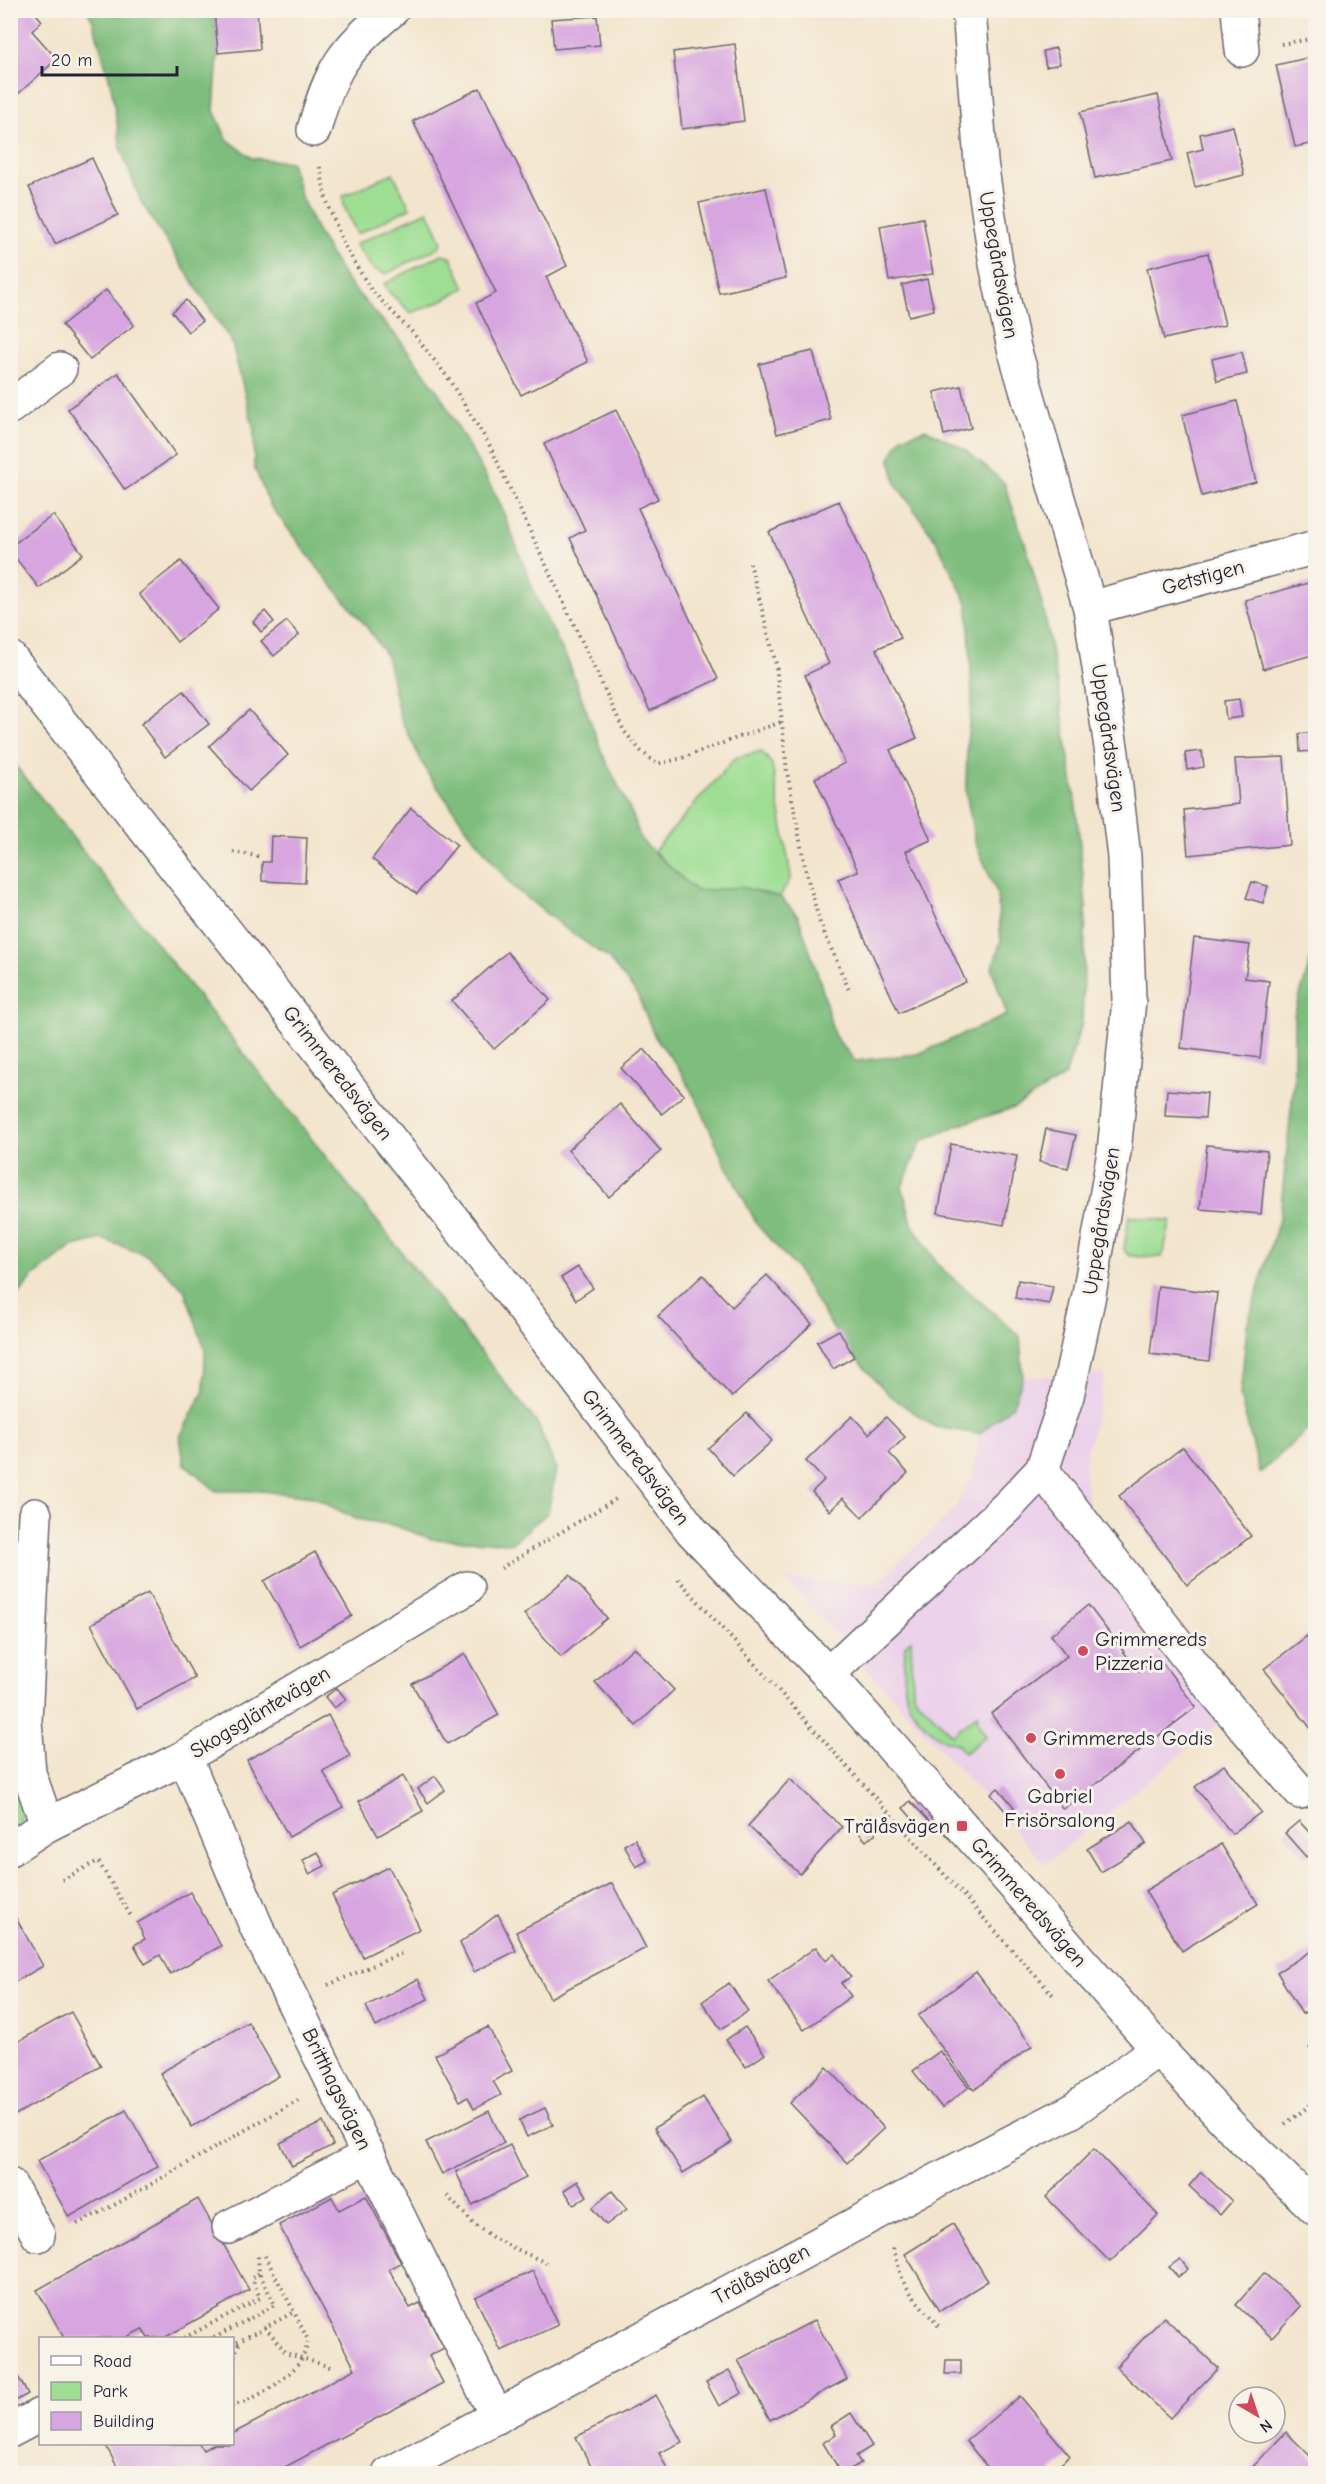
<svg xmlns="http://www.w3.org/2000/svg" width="1326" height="2484" viewBox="0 0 1326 2484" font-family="'Comic Neue',sans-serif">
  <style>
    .built { fill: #ecd1ea }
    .green { fill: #9ede93; stroke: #608067; stroke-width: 1.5 }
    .forest { fill: #7ebd7d; stroke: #50705c; stroke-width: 1.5 }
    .building { fill: #d7a5e0 }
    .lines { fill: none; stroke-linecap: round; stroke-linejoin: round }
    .minor-casing { stroke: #6b666e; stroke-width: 36 }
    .path { stroke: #6b666e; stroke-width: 4; stroke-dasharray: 1.5 4.5; stroke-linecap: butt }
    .minor { stroke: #fff; stroke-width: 33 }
    .poi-dot { fill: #d1495b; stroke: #f7f3e8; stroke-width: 2 }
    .labels { text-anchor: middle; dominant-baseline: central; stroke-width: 6; stroke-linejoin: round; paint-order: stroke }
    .street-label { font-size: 21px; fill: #22223b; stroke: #f7f3e8 }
    .poi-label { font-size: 21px; fill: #22223b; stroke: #f7f3e8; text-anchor: start }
  </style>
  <rect width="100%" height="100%" fill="#f7f3e8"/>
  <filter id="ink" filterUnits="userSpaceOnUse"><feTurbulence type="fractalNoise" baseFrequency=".0167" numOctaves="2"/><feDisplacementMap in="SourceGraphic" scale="12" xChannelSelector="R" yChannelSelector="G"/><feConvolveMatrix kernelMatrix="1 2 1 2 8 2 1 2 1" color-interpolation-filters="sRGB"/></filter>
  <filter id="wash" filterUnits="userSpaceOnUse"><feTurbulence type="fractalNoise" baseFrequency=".008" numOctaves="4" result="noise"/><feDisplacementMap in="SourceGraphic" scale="24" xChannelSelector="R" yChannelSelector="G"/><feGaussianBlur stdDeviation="1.35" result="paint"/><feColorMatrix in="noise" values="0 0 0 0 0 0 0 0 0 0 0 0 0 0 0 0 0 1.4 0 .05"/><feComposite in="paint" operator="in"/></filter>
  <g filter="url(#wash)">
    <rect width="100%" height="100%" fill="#f3e5cd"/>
    <!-- built -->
    <path class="built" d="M1106 1375 1084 1465 1097 1563 1221 1722 1045 1864 786 1580 877 1583 955 1509 973 1475 979 1434 1013 1405 1023 1377Z"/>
    <!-- green -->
    <g class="green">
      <path d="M393 173 410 208 357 234 344 206 343 196Z"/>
      <path d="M428 211 442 242 439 247 386 274 373 269 355 244Z"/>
      <path d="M442 254 451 257 465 288 439 302 414 312H410L389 292 384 284Z"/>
      <path d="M761 751 772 764 791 877 780 897 740 887 696 892 654 851 735 758Z"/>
      <path d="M1129 1216 1171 1221 1162 1257 1131 1256 1126 1253 1124 1249Z"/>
      <path d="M911 1640 913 1694 952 1735 977 1714 978 1723 986 1736 965 1753C962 1750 959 1745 955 1743 951 1741 946 1742 942 1739 899 1707 904 1694 905 1645Z"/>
      <path d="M10 1771C20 1796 30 1818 10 1840Z"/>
    </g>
    <!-- forest -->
    <g class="forest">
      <path d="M87 11H214L218 53 214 111 227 139 252 158 291 162 302 199 318 233 346 280 399 339 439 393 499 501 539 604 568 661 603 755 633 816 641 840 696 891 740 887 780 897 798 916 821 984 834 1035 855 1061 918 1054 1007 1015 992 969 1001 941 997 893 975 842 966 792 967 743 972 699 968 605 937 542 896 484 890 458 902 437 926 429 966 450 1004 483 1025 543 1044 611 1060 699 1076 805 1086 907 1082 1023 1065 1076 1014 1108 958 1125 921 1142 902 1187 913 1226 940 1267 1020 1336 1023 1377 1013 1405 979 1434 935 1427 890 1396 842 1343 796 1268 758 1226 723 1160 700 1107 678 1067 655 1037 637 994 608 958 563 927 512 886 465 826 428 774 400 717 386 655 366 626 321 572 270 505 254 467V430L232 343 141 202 121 149 111 85 93 21Z"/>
      <path d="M11 760 537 1423 556 1469 548 1512 512 1543 431 1539 393 1525 356 1519 313 1497 262 1491H216L184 1463 180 1437 204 1390 205 1349 184 1289 148 1256 102 1239 73 1246 33 1277 11 1304Z"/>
      <path d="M1315 946V1423L1260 1473 1240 1396 1247 1326 1280 1216 1294 1081V1015Z"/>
    </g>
    <g id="blocks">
      <!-- building -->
      <g class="building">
        <path d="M10 10H33L42 21 32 31 57 59 18 94 10 85Z"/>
        <path d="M214 10H257L260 49 218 53Z"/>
        <path d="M597 16 600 45 554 49 551 19Z"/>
        <path d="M735 44 744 121 682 129 673 52Z"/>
        <path d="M1056 48 1060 64 1046 67 1043 51Z"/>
        <path d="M1316 56V143L1295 147 1276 65Z"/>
        <path d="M480 88 567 266 546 277 588 362 521 395 476 303 496 293 413 121Z"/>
        <path d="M1158 95 1172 161 1095 178 1080 112Z"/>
        <path d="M1233 126 1244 175 1195 187 1187 153 1203 149 1200 134Z"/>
        <path d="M92 158 118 215 55 244 29 187Z"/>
        <path d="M766 188 786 278 719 293 699 203Z"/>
        <path d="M923 218 933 274 889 281 880 226Z"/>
        <path d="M1208 253 1225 325 1164 339 1147 268Z"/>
        <path d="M927 279 934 310 909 316 902 285Z"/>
        <path d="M106 290 134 325 90 360 62 325Z"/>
        <path d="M186 300 202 321 188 332 172 312Z"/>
        <path d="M813 351 831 420 777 434 759 364Z"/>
        <path d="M1242 352 1247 374 1217 381 1212 359Z"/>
        <path d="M118 373 176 455 125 490 68 409Z"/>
        <path d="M961 386 971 428 944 435 934 392Z"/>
        <path d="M1237 401 1256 482 1202 496 1182 415Z"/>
        <path d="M616 410 658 499 638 508 718 679 650 711 570 538 585 530 544 444Z"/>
        <path d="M839 501 901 638 876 649 917 738 890 750 931 840 906 851 966 982 899 1013 838 879 858 871 815 778 845 763 805 675 829 664 769 532Z"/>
        <path d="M53 515 83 554 39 588 10 551V547Z"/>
        <path d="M181 561 219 609 177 642 139 594Z"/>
        <path d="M1316 581V654L1263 669 1245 600Z"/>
        <path d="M265 611 274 622 261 632 253 622Z"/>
        <path d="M287 621 299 635 274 656 261 641Z"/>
        <path d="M184 691 209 724 165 757 141 724Z"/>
        <path d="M1239 699 1242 717 1226 719 1224 701Z"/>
        <path d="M249 710 288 755 249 791 209 746Z"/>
        <path d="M1316 732V751L1300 752 1299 734Z"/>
        <path d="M1202 751 1204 767 1187 770 1185 753Z"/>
        <path d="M1284 757 1290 845 1188 855 1184 810 1239 804 1235 759Z"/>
        <path d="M411 808 457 845 417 894 372 859Z"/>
        <path d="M271 836 307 838 305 883 262 881V862H270Z"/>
        <path d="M1252 882 1268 886 1263 903 1246 898Z"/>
        <path d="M1194 938 1250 945 1245 978 1269 981 1260 1058 1181 1048Z"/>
        <path d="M507 952 550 1000 494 1049 452 1001Z"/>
        <path d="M644 1049 684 1095 662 1114 621 1068Z"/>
        <path d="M1167 1090 1207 1093 1205 1118 1165 1116Z"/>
        <path d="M620 1104 661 1151 609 1197 568 1150Z"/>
        <path d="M1046 1129 1076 1135 1068 1168 1039 1162Z"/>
        <path d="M951 1144 1017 1156 1004 1225 938 1213Z"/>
        <path d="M1207 1145 1267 1151 1261 1214 1200 1209Z"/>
        <path d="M578 1267 593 1288 576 1300 561 1278Z"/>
        <path d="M703 1275 732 1307 767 1275 812 1324 732 1397 658 1316Z"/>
        <path d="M1018 1280 1053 1286 1049 1304 1015 1298Z"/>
        <path d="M1158 1286 1217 1293 1209 1361 1150 1354Z"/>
        <path d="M839 1330 854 1357 833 1369 817 1342Z"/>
        <path d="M747 1413 772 1441 733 1476 708 1448Z"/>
        <path d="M852 1416 869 1434 886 1417 905 1437 889 1453 908 1473 862 1517 843 1498 830 1511 812 1492 824 1480 806 1461Z"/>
        <path d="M1183 1447 1251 1536 1187 1585 1119 1496Z"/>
        <path d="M315 1552 352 1616 300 1646 264 1581Z"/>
        <path d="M570 1575 607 1618 561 1657 524 1614Z"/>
        <path d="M148 1593 195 1678 137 1709 91 1624Z"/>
        <path d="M1088 1605 1139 1672 1158 1657 1196 1707 1063 1809 991 1714 1067 1656 1051 1635Z"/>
        <path d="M1316 1629V1735L1264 1669Z"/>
        <path d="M634 1647 674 1690 636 1726 595 1682Z"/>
        <path d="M465 1654 499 1715 447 1744 412 1684Z"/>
        <path d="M337 1688 346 1699 334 1708 325 1697Z"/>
        <path d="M328 1715 350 1756 323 1771 343 1807 289 1837 247 1760Z"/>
        <path d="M1224 1765 1261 1812 1232 1834 1195 1787Z"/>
        <path d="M403 1776 423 1811 378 1836 359 1801Z"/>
        <path d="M435 1776 445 1790 428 1803 418 1789Z"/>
        <path d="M790 1779 842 1827 800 1874 748 1826Z"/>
        <path d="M998 1788 1014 1807 1007 1813 991 1794Z"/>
        <path d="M910 1801 930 1822 922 1830 903 1808Z"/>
        <path d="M865 1818 876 1833 866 1841 854 1827Z"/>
        <path d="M1132 1821 1146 1844 1101 1872 1087 1849Z"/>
        <path d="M1299 1821 1316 1840V1849L1306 1857 1285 1833Z"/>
        <path d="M635 1839 647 1861 636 1867 624 1845Z"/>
        <path d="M1221 1844 1258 1904 1182 1951 1145 1891Z"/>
        <path d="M318 1852 325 1866 309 1874 303 1860Z"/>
        <path d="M389 1867 420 1929 363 1957 332 1895Z"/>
        <path d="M612 1883 646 1948 550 1998 516 1932Z"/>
        <path d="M190 1892 221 1946 170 1974 160 1955 145 1964 134 1945 145 1939 137 1923Z"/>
        <path d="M12 1911 43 1966 10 1985V1912Z"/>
        <path d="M498 1914 516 1951 474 1972 460 1943Z"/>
        <path d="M816 1947 826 1961 834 1954 851 1977 841 1983 851 1996 804 2030 768 1981Z"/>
        <path d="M1316 1948V2006L1302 2014 1277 1972Z"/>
        <path d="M976 1972 1032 2046 974 2090 918 2016Z"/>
        <path d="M418 1979 428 1999 376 2027 366 2006Z"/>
        <path d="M729 1983 748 2011 721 2029 702 2002Z"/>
        <path d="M71 2012 101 2066 10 2118V2046Z"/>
        <path d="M248 2022 279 2076 192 2127 160 2073Z"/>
        <path d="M488 2027 512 2071 493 2081 501 2095 474 2109 468 2097 460 2101 435 2055Z"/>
        <path d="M745 2027 765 2054 746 2067 726 2040Z"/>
        <path d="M1316 2041V2054L1309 2048Z"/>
        <path d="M940 2051 969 2087 942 2108 913 2071Z"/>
        <path d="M827 2067 884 2128 847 2163 790 2103Z"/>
        <path d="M703 2097 732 2142 683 2173 654 2128Z"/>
        <path d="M545 2108 553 2125 527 2137 519 2120Z"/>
        <path d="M126 2110 158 2166 69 2217 37 2161Z"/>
        <path d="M489 2111 504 2143 442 2174 426 2142Z"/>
        <path d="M323 2122 333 2145 292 2166 280 2143Z"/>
        <path d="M510 2145 526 2178 472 2205 456 2172Z"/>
        <path d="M1094 2149 1158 2215 1110 2262 1046 2197Z"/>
        <path d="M1201 2172 1232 2201 1220 2215 1189 2186Z"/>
        <path d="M578 2181 587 2196 574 2205 564 2190Z"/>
        <path d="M612 2191 627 2209 606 2225 592 2208Z"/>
        <path d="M366 2196 401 2263 389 2269 410 2308 420 2303 444 2348 429 2356 443 2383 272 2474H121L105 2444H199L203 2450 215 2444H232V2434L355 2369 279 2225 332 2197 339 2210Z"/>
        <path d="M198 2199 249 2290 164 2338H148L142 2329 125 2338H64L37 2290Z"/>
        <path d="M953 2224 988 2281 940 2311 905 2254Z"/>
        <path d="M1180 2259 1188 2269 1178 2277 1169 2267Z"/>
        <path d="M533 2271 558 2325 501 2351 475 2297Z"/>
        <path d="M1264 2273 1301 2306 1272 2338 1236 2305Z"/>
        <path d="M1164 2317 1218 2368 1170 2418 1116 2367Z"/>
        <path d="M815 2320 847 2379 770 2420 738 2360Z"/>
        <path d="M946 2360H961V2374H945Z"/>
        <path d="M10 2363 28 2394 10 2404Z"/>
        <path d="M729 2370 742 2393 719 2406 706 2382Z"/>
        <path d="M656 2395 682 2442 659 2453 670 2474H595L576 2437Z"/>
        <path d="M1020 2396 1070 2456 1049 2474H993L966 2441Z"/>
        <path d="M851 2413 872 2446 856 2456 861 2463 842 2474 823 2443 836 2434 831 2426Z"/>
        <path d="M1286 2432 1316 2462V2474H1246Z"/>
      </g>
    </g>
  </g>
  <g filter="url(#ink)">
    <use href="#blocks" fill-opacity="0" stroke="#6b666e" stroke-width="1.5"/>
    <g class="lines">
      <!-- minor casing -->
      <g class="minor-casing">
        <g id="minor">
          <path d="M1238 10 1242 50"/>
          <path d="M314 130C330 70 343 50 392 10"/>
          <path d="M10 407 60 369"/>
          <path d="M1090 608 1316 547"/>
          <path d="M10 658 522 1307 692 1531 828 1674 1158 2049 1235 2131 1316 2209"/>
          <path d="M1042 1470 1210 1686 1300 1792"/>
          <path d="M35 1515 25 1721 29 1773 47 1825"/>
          <path d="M828 1674 1009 1505 1042 1470 1067 1396 1088 1300 1114 1152 1129 1000 1124 857 1112 754 1090 608 1014 348 996 264 981 162 969 10"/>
          <path d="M185 1757 256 1926 497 2417"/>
          <path d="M10 1849 47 1825 185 1757 467 1588"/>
          <path d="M10 2185 38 2235"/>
          <path d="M229 2227 369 2155"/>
          <path d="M10 2431 40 2415"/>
          <path d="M389 2474 947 2175 1072 2111 1158 2049"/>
        </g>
      </g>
      <!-- path -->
      <g class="path">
        <path d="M1281 44 1316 38"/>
        <path d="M320 167 326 199 344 245 371 290 412 332 446 375 489 444 624 731 641 751 657 764 679 759 781 722"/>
        <path d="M750 563 776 664 787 772 806 872 820 923 849 990"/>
        <path d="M233 852 262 857"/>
        <path d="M501 1568 616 1499"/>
        <path d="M678 1579 1053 1995"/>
        <path d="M62 1880 98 1861 132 1918"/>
        <path d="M328 1985 402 1953"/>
        <path d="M1285 2124 1316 2101"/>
        <path d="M447 2196 474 2224 495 2239 546 2263"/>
        <path d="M77 2224 118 2203 298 2100"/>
        <path d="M893 2248C898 2260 898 2272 905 2284 914 2300 929 2314 940 2328"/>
        <path d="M265 2327 286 2353 330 2367"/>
        <path d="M184 2338 260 2298 252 2278 259 2273"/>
        <path d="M214 2338 275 2305 259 2273 258 2256"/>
        <path d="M232 2345 294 2312 264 2254"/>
        <path d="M232 2362 240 2341"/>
        <path d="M232 2406C262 2396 304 2373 308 2340L294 2312"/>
      </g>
      <!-- minor -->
      <use href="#minor" class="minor"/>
    </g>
  </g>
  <!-- markers -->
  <g class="poi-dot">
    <circle cx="1083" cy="1651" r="6"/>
    <circle cx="1031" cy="1738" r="6"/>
    <circle cx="1060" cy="1774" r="6"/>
    <rect x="956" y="1820" width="12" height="12" rx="3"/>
  </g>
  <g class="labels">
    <!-- street labels -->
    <g class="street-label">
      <text transform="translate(999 265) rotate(80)">Uppegårdsvägen</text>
      <text transform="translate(1203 577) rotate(-15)">Getstigen</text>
      <text transform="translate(1109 738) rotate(82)">Uppegårdsvägen</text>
      <text transform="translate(338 1073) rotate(52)">Grimmeredsvägen</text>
      <text transform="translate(1101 1221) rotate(-81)">Uppegårdsvägen</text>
      <text transform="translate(636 1457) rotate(53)">Grimmeredsvägen</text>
      <text transform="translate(260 1712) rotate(-31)">Skogsgläntevägen</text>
      <text transform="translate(1029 1902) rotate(49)">Grimmeredsvägen</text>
      <text transform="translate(337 2089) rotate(64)">Britthagsvägen</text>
      <text transform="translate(761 2274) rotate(-28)">Trälåsvägen</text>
    </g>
    <!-- poi labels -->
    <g class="poi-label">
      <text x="1095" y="1639">Grimmereds<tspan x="1095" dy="24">Pizzeria</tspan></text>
      <text x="1043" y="1738">Grimmereds Godis</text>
      <text x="1060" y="1796" text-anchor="middle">Gabriel<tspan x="1060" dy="24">Frisörsalong</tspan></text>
      <text x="950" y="1826" text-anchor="end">Trälåsvägen</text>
    </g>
  </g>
  <!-- margin -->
  <rect width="1326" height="2484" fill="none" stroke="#f7f3e8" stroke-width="36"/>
  <!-- legend -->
  <rect x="39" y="2337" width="195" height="108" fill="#f7f3e8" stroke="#a29fa3" stroke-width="1.5"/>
  <rect x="51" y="2356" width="30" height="9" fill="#ffffff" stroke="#a29fa3" stroke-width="1.5"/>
  <text x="93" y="2367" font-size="18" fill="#22223b">Road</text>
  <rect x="51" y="2382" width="30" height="18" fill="#9ede93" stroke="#a29fa3" stroke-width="1.5"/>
  <text x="93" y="2397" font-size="18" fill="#22223b">Park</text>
  <rect x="51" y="2412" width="30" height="18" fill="#d7a5e0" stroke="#a29fa3" stroke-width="1.5"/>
  <text x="93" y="2427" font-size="18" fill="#22223b">Building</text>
  <!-- north arrow -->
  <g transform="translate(1257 2415) rotate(141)"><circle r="28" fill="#f7f3e8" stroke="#a29fa3" stroke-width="1.5"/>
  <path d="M0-4.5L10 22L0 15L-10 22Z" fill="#d1495b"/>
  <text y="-9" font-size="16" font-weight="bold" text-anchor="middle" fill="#22223b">N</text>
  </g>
  <!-- scale -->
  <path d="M42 66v9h135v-9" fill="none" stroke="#22223b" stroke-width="3"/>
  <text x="51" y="66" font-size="18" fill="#22223b" stroke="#f7f3e8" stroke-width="4.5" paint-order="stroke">20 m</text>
</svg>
